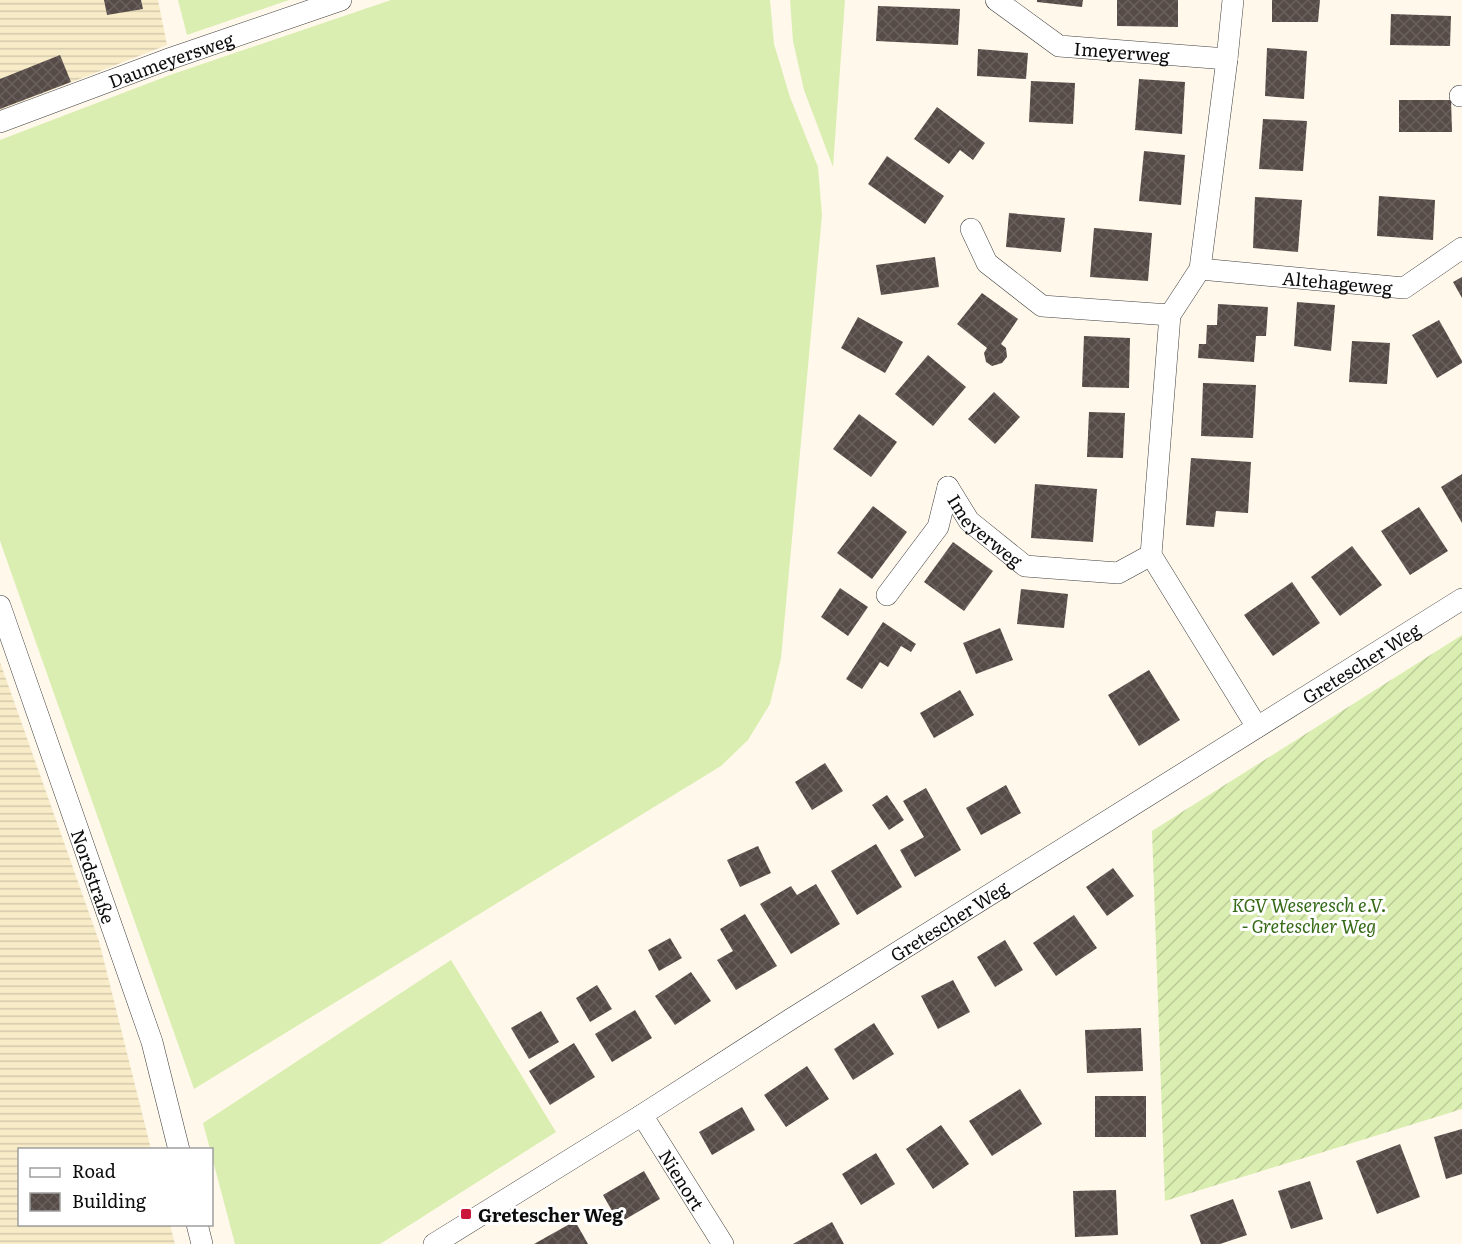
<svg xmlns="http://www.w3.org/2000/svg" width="1462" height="1244" viewBox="0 0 1462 1244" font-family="Literata,serif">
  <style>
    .farmland { fill: url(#farmland-rules) }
    .grass { fill: #daeeb1 }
    .garden { fill: url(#garden-furrows) }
    .building { fill: url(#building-cross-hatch) }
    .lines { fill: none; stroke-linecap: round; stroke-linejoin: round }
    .minor-casing { stroke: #3f3f3f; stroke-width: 22 }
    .minor { stroke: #fff; stroke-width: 21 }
    .poi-dot { fill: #ca163b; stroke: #fff; stroke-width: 2 }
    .labels { text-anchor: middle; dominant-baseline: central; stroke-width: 6; stroke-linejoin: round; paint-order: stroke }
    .street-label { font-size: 18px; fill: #0c0c0c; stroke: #fff }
    .park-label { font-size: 18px; font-style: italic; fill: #356a16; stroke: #fff }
    .poi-label { font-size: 18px; font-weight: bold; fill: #0c0c0c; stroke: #fff; text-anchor: start }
  </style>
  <defs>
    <pattern id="farmland-rules" width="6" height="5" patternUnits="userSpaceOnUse" patternTransform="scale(1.5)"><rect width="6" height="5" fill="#f8ecc8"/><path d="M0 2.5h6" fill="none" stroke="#d3c9ab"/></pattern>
    <pattern id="garden-furrows" width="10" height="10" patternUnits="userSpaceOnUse" patternTransform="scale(1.5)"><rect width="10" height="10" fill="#daeeb1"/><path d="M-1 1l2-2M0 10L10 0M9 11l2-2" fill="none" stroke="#bacb97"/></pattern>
    <pattern id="building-cross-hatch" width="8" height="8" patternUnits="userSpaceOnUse" patternTransform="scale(1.5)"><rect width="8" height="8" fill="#564b47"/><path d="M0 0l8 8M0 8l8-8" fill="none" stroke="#69605d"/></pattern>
  </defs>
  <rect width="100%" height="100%" fill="#fff8eb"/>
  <!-- farmland -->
  <g class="farmland">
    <path d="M0 0H158L167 45 0 110Z"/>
    <path d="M0 662 99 941 151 1149 20 1150V1224L170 1225 175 1244H0Z"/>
  </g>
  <!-- grass -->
  <g class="grass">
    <path d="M178 0H289L187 35Z"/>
    <path d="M391 0H770L774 44 790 97 818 167 822 215 781 658 770 704 748 740 721 766 194 1089 0 541V140L170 75Z"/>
    <path d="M790 0H845L833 167 804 90 793 41Z"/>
    <path d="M451 960 556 1132 380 1244H235L212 1157V1150L210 1149 203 1123Z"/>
  </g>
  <!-- garden -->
  <path class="garden" d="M1462 635V1109L1165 1201 1152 831Z"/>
  <!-- building -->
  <g class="building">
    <path d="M104 0H141L143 9 107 15Z"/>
    <path d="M1037 0H1083L1082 7 1037 2Z"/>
    <path d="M1117 0H1178V27L1117 26Z"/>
    <path d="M1272 0H1320L1318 22H1272Z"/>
    <path d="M878 6 960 9 958 45 876 41Z"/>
    <path d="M1391 14 1451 16 1450 46 1390 45Z"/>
    <path d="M1267 48 1307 51 1304 99 1265 96Z"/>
    <path d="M978 49 1028 53 1026 79 977 76Z"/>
    <path d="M60 55 71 82 0 109V79Z"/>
    <path d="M1139 79 1185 82 1182 134 1135 130Z"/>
    <path d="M1031 81 1075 83 1073 124 1029 122Z"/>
    <path d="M1399 100H1451L1452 132H1399Z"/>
    <path d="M937 107 985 143 973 160 960 150 949 164 914 139Z"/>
    <path d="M1263 119 1307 121 1303 171 1259 169Z"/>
    <path d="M1144 151 1185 155 1181 205 1139 201Z"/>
    <path d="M887 156 944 196 925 224 868 184Z"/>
    <path d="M1379 196 1435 200 1433 240 1377 236Z"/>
    <path d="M1255 197 1302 200 1298 252 1253 248Z"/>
    <path d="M1009 213 1065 218 1061 252 1006 247Z"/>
    <path d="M1094 228 1152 233 1148 281 1090 277Z"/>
    <path d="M935 257 939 287 881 295 876 265Z"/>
    <path d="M1462 277V298L1453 282Z"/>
    <path d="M982 293 1018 319 1001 344 1006 348 1007 357 1002 363 992 366 986 362 984 353 987 348 957 324Z"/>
    <path d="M1297 302 1335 305 1331 351 1294 346Z"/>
    <path d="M1218 304 1268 307 1266 336H1256L1254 362 1198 358 1199 344H1206L1207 325H1217Z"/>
    <path d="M858 317 903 342 885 373 841 348Z"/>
    <path d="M1439 320 1462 361V363L1437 378 1412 335Z"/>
    <path d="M1084 336 1130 338 1129 388 1082 387Z"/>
    <path d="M1352 341 1390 343 1387 384 1349 382Z"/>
    <path d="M928 355 966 387 933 426 895 394Z"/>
    <path d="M1203 383 1256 385 1253 438 1201 436Z"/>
    <path d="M994 392 1020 417 995 444 968 419Z"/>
    <path d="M1089 412 1125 413 1123 458 1087 457Z"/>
    <path d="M859 414 897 442 871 477 833 449Z"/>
    <path d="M1191 458 1251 462 1248 513 1216 511 1214 527 1186 525Z"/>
    <path d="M1462 474V523L1441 487Z"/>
    <path d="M1035 484 1097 489 1093 542 1031 538Z"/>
    <path d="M873 506 907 532 872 579 837 553Z"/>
    <path d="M1419 507 1448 551 1410 575 1381 531Z"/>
    <path d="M953 542 993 571 964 611 924 582Z"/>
    <path d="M1352 546 1382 585 1340 616 1311 577Z"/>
    <path d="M1292 582 1320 623 1273 656 1244 615Z"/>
    <path d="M840 588 868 607 848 636 821 617Z"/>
    <path d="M1021 589 1068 594 1064 628 1017 624Z"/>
    <path d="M883 622 916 644 911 652 901 646 888 667 880 662 862 689 846 679Z"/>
    <path d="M1000 628 1013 660 976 674 963 643Z"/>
    <path d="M1149 670 1180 720 1139 746 1108 695Z"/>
    <path d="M960 690 974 715 934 738 920 713Z"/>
    <path d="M825 763 843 791 812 810 795 782Z"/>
    <path d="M1006 785 1021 813 981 835 966 808Z"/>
    <path d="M926 788 961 850 915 877 900 850 924 837 903 801Z"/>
    <path d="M887 795 904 820 889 830 872 805Z"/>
    <path d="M876 844 902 887 857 915 831 871Z"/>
    <path d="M758 846 771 873 740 887 727 860Z"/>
    <path d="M1113 868 1134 896 1107 916 1086 887Z"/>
    <path d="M816 884 840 924 791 954 760 904 791 886 797 895Z"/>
    <path d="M745 914 777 966 736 990 717 960 733 951 720 929Z"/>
    <path d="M1074 915 1097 948 1056 976 1033 943Z"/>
    <path d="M670 938 682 958 659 971 648 950Z"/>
    <path d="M1005 940 1023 970 995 987 977 957Z"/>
    <path d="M691 972 711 1001 675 1025 655 996Z"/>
    <path d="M953 980 970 1012 938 1029 921 996Z"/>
    <path d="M597 985 612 1009 590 1022 576 998Z"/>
    <path d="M635 1010 652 1038 612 1062 595 1034Z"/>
    <path d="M541 1011 559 1042 529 1059 511 1028Z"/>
    <path d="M874 1023 894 1054 853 1080 834 1049Z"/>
    <path d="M1141 1028 1143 1071 1087 1073 1085 1030Z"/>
    <path d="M574 1043 595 1077 550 1105 529 1071Z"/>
    <path d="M807 1066 829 1099 786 1127 764 1095Z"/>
    <path d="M1020 1089 1042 1124 992 1156 969 1121Z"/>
    <rect x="1095" y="1096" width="51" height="41"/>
    <path d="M742 1107 755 1130 712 1155 699 1132Z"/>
    <path d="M941 1125 969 1164 933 1189 906 1149Z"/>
    <path d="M1462 1129V1174L1446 1179 1434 1137Z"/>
    <path d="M1400 1144 1420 1197 1377 1214 1356 1161Z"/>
    <path d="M876 1153 895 1184 861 1205 842 1174Z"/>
    <path d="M644 1171 660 1199 619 1223 603 1195Z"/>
    <path d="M1310 1181 1323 1219 1291 1229 1278 1191Z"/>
    <path d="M1116 1190 1118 1235 1075 1237 1073 1191Z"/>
    <path d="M1233 1199 1247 1235 1220 1244H1201L1190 1215Z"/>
    <path d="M575 1221 588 1244H534Z"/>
    <path d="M832 1222 844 1244H793Z"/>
  </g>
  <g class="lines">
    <!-- minor casing -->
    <g class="minor-casing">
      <g id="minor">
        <path id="s1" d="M996 0 1059 46 1227 59"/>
        <path d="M1233 0 1227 59 1200 269 1170 315 1151 555 1257 727"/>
        <path d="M1460 96H1462"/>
        <path id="s2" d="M0 122 166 60 341 0"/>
        <path d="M971 229 987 263 1042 306 1170 315"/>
        <path id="s3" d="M1200 269 1404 288 1462 248"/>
        <path id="s4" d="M948 487 969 521 1025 566 1118 573 1151 555"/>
        <path d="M887 595 938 527 948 487"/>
        <path id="s5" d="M0 606 152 1042 179 1150"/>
        <path id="s6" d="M642 1115 723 1244"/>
        <path d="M197 1224 202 1244"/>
        <path id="s7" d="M434 1244 642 1115 791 1019 1462 599"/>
      </g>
    </g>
    <!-- minor -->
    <use href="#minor" class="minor"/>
  </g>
  <!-- markers -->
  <rect class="poi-dot" x="460" y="1208" width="12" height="12" rx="3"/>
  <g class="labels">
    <!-- street labels -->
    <g class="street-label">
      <text stroke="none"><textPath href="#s1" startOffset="141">Imeyerweg</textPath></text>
      <text stroke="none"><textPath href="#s2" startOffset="182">Daumeyersweg</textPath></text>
      <text stroke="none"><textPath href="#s3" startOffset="138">Altehageweg</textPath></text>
      <text stroke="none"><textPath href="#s4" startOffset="58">Imeyerweg</textPath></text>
      <text stroke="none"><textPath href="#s7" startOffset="1094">Gretescher Weg</textPath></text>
      <text stroke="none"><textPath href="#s5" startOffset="286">Nordstraße</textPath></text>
      <text stroke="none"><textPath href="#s7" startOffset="608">Gretescher Weg</textPath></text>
      <text stroke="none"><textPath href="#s6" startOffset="76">Nienort</textPath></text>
    </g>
    <!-- park labels -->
    <g class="park-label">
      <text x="1309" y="904">KGV Weseresch e.V.<tspan x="1309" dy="21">- Gretescher Weg</tspan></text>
    </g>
    <!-- poi labels -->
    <g class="poi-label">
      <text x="478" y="1214">Gretescher Weg</text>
    </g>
  </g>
  <!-- legend -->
  <rect x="18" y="1148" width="195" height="78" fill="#ffffff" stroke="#9e9e9e" stroke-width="1.5"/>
  <rect x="30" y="1168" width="30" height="9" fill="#ffffff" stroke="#9e9e9e" stroke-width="1.5"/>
  <text x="72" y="1178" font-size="18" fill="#0c0c0c">Road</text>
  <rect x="30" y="1193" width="30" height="18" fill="url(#building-cross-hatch)" stroke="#9e9e9e" stroke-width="1.5"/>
  <text x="72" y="1208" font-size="18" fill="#0c0c0c">Building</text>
</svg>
